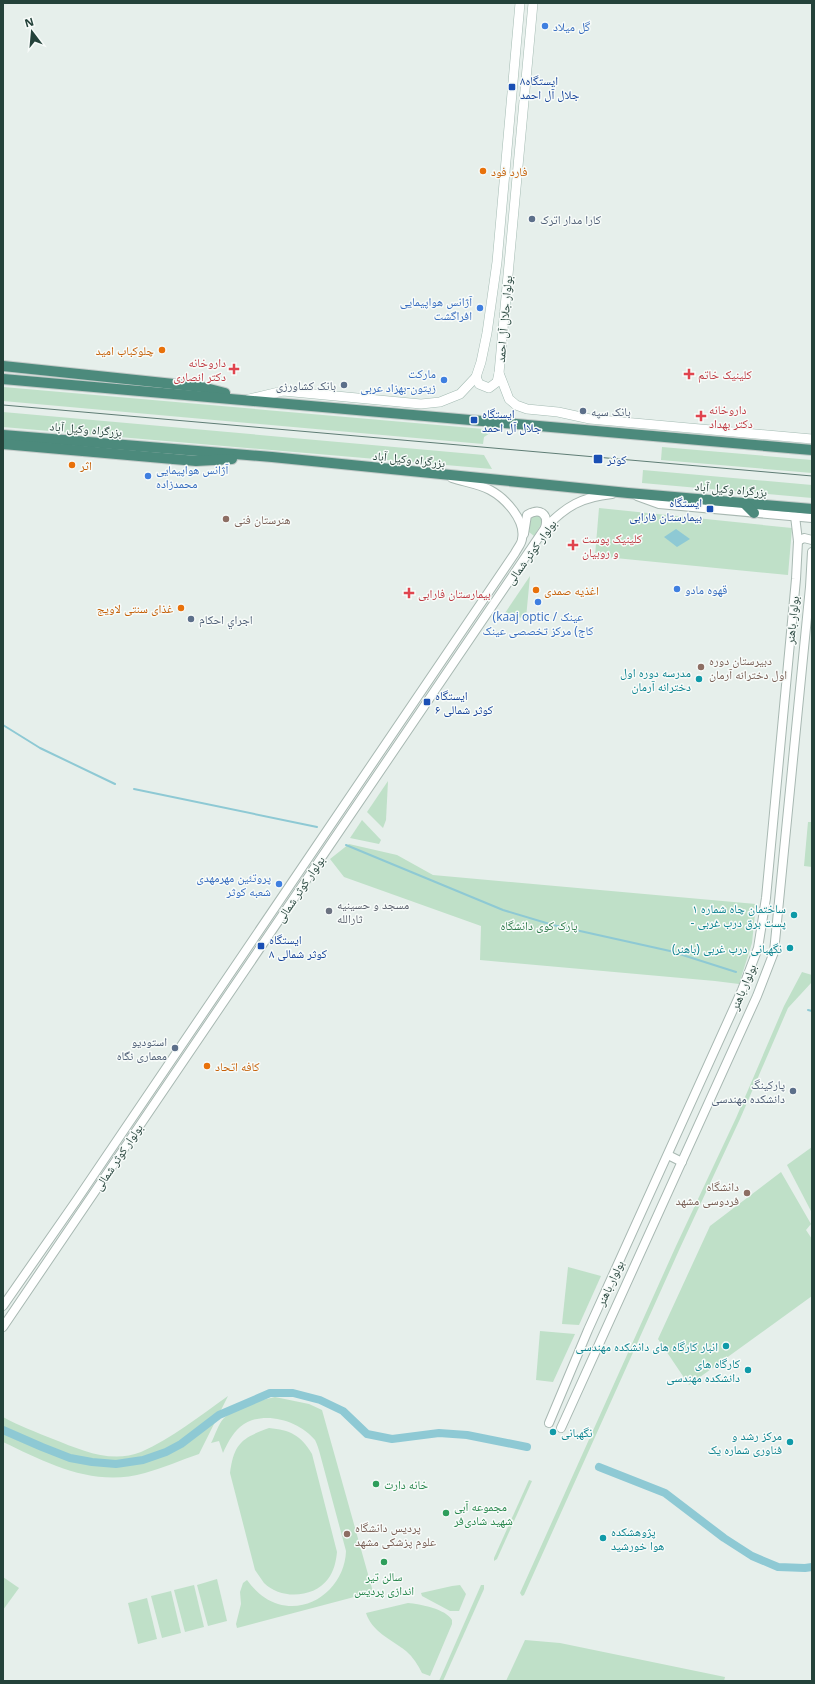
<svg xmlns="http://www.w3.org/2000/svg" width="815" height="1684" viewBox="0 0 815 1684" font-family="'Open Sans','Noto Naskh Arabic',sans-serif">
  <style>
    .green { fill: #bfe0c8 }
    .water { fill: #8ec9d4 }
    .lines { fill: none; stroke-linecap: round; stroke-linejoin: round }
    .stream { stroke: #8ec9d4; stroke-width: 2 }
    .canal { stroke: #8ec9d4; stroke-width: 8 }
    .tertiary-casing { stroke: #a8b8b2; stroke-width: 10 }
    .secondary-casing { stroke: #a4bbb3; stroke-width: 10 }
    .trunk-casing { stroke: #c2cac8; stroke-width: 12 }
    .tertiary { stroke: #fff; stroke-width: 8 }
    .secondary { stroke: #fff; stroke-width: 9 }
    .trunk { stroke: #4c8a7c; stroke-width: 10 }
    .tram { stroke: #5f7d75; stroke-width: 1 }
    .shop-dot { fill: #3f7fe0; stroke: #f7fbf9; stroke-width: 1.5 }
    .transit-dot { fill: #1a4fb4; stroke: #f7fbf9; stroke-width: 1.5 }
    .food-dot { fill: #e8710a; stroke: #f7fbf9; stroke-width: 1.5 }
    .service-dot { fill: #5c6f8a; stroke: #f7fbf9; stroke-width: 1.5 }
    .health-dot { fill: #e0444e; stroke: #f7fbf9; stroke-width: 1.5 }
    .education-dot { fill: #8d6e63; stroke: #f7fbf9; stroke-width: 1.5 }
    .culture-dot { fill: #0f9aa8; stroke: #f7fbf9; stroke-width: 1.5 }
    .worship-dot { fill: #6b7280; stroke: #f7fbf9; stroke-width: 1.5 }
    .leisure-dot { fill: #2e9e5b; stroke: #f7fbf9; stroke-width: 1.5 }
    .labels { text-anchor: middle; dominant-baseline: central; stroke-width: 3; stroke-linejoin: round; paint-order: stroke }
    .shop-label { font-size: 12px; fill: #366cbe; stroke: #f7fbf9; text-anchor: start }
    .transit-label { font-size: 12px; fill: #164399; stroke: #f7fbf9; text-anchor: start }
    .food-label { font-size: 12px; fill: #c56008; stroke: #f7fbf9; text-anchor: start }
    .service-label { font-size: 12px; fill: #4e5e75; stroke: #f7fbf9; text-anchor: start }
    .street-label { font-size: 12px; fill: #24423a; stroke: #f7fbf9 }
    .health-label { font-size: 12px; fill: #be3a42; stroke: #f7fbf9; text-anchor: start }
    .education-label { font-size: 12px; fill: #785e54; stroke: #f7fbf9; text-anchor: start }
    .culture-label { font-size: 12px; fill: #0d838f; stroke: #f7fbf9; text-anchor: end }
    .worship-label { font-size: 12px; fill: #5b616d; stroke: #f7fbf9; text-anchor: start }
    .park-label { font-size: 12px; fill: #2d7a4b; stroke: #f7fbf9 }
    .leisure-label { font-size: 12px; fill: #27864d; stroke: #f7fbf9; text-anchor: start }
  </style>
  <rect width="100%" height="100%" fill="#e6efeb"/>
  <!-- green -->
  <g class="green">
    <path d="M3 387 495 430 484 437 483 444 3 401Z"/>
    <path d="M3 412 484 455 492 469 3 427Z"/>
    <path d="M662 447 812 460V473L661 460Z"/>
    <path d="M643 470 812 485V498L642 483Z"/>
    <path d="M599 508 792 528 788 575 595 556Z"/>
    <path d="M533 514 541 515 544 520 534 536 529 532 531 517Z"/>
    <path d="M530 576 526 618 503 616Z"/>
    <path d="M388 781 386 820 383 828 367 812Z"/>
    <path d="M362 820 381 840 379 844 350 838Z"/>
    <path d="M808 822H812V867L804 866Z"/>
    <path d="M349 844 397 855 433 875 756 904 752 943 739 984 715 981 480 960 481 926 344 877 330 859Z"/>
    <path d="M802 972 812 975V982L788 1008 740 1119 680 1248 524 1595 522 1596 520 1593 676 1246 736 1118 784 1006Z"/>
    <path d="M812 1147V1213L787 1165Z"/>
    <path d="M781 1172 811 1224 806 1230 812 1239V1296L689 1385 658 1339 710 1226Z"/>
    <path d="M568 1267 601 1276 579 1325 562 1324Z"/>
    <path d="M540 1331 575 1334 553 1382 536 1380Z"/>
    <path d="M228 1396 199 1454C181 1460 163 1468 145 1473 94 1488 47 1463 3 1442V1417C19 1426 36 1432 53 1439 81 1450 111 1464 141 1452 172 1438 200 1416 228 1396Z"/>
    <path d="M275 1397 309 1404 322 1410 373 1592 237 1628 236 1624 241 1604 240 1592 243 1583 247 1580C255 1591 265 1600 278 1604 313 1614 345 1585 346 1551L320 1454C319 1450 317 1444 315 1440 299 1420 261 1409 240 1427 232 1434 227 1444 223 1453L219 1441 211 1443C215 1436 218 1424 224 1418 237 1406 258 1401 275 1397Z"/>
    <path d="M269 1428C290 1430 301 1435 312 1454L337 1552C336 1562 334 1571 328 1579 314 1598 281 1600 264 1583 261 1579 258 1574 255 1570L230 1473C234 1443 242 1438 269 1428Z"/>
    <path d="M529 1480 532 1481 497 1559 494 1561V1558Z"/>
    <path d="M3 1577 19 1588 3 1610Z"/>
    <path d="M217 1579 227 1621 208 1626 197 1585Z"/>
    <path d="M194 1585 204 1627 185 1632 174 1590Z"/>
    <path d="M460 1585 466 1594 459 1611H450L422 1596 421 1593 452 1586Z"/>
    <path d="M481 1585H484V1589L443 1681H439Z"/>
    <path d="M171 1591 181 1633 162 1638 151 1596Z"/>
    <path d="M147 1598 157 1639 138 1644 128 1603Z"/>
    <path d="M408 1603C420 1604 446 1609 452 1620V1624L430 1676 422 1673C418 1665 413 1657 406 1651 391 1639 372 1632 366 1613Z"/>
    <path d="M525 1640 560 1643 725 1677 724 1681H506Z"/>
  </g>
  <!-- water -->
  <path class="water" d="M676 529 690 539 677 547 664 537Z"/>
  <g class="lines">
    <!-- stream -->
    <g class="stream">
      <path d="M3 725 40 748 115 784"/>
      <path d="M134 789 317 827"/>
      <path d="M346 845 503 910 553 925 670 951 736 972"/>
      <path d="M808 1010 812 1011"/>
    </g>
    <!-- canal -->
    <g class="canal">
      <path d="M3 1430 42 1447 70 1458 92 1462 116 1464 143 1460 166 1452 181 1444 219 1415 270 1393H293L320 1400 343 1411 367 1434 392 1439 439 1433 467 1435 527 1447"/>
      <path d="M599 1467 665 1493 724 1538 752 1556 778 1567 805 1568 812 1567"/>
    </g>
    <!-- tertiary casing -->
    <g class="tertiary-casing">
      <g id="tertiary">
        <path d="M637 496 659 504 812 518"/>
        <path d="M524 534 527 515C540 507 549 514 545 528"/>
        <path d="M798 541 804 538 812 540"/>
        <path d="M668 1155 682 1162"/>
        <path d="M3 1306 76 1201 515 553C517 549 522 543 522 539 526 520 505 498 490 490 479 484 464 482 452 478"/>
        <path d="M3 1327 545 528C566 506 582 497 612 494"/>
        <path d="M549 1423 588 1330 742 990 758 948 766 898 796 579 798 541 795 516"/>
        <path d="M561 1428 757 996 774 952 810 587 812 552"/>
      </g>
    </g>
    <!-- secondary casing -->
    <g class="secondary-casing">
      <g id="secondary">
        <path d="M533 3 499 373 509 399 516 405 527 409 558 412 590 419 812 439"/>
        <path d="M476 377 479 384 489 388 497 382 499 373"/>
        <path d="M249 399 283 391 421 404 440 402 460 394 476 377 481 362 487 333 497 262 520 3"/>
      </g>
    </g>
    <!-- trunk casing -->
    <g class="trunk-casing">
      <g id="trunk">
        <path d="M3 366 202 387 225 393"/>
        <path d="M3 379 812 450"/>
        <path d="M3 435 272 457 628 493 812 509"/>
        <path d="M3 444 196 461 232 459"/>
        <path d="M744 503 754 513"/>
      </g>
    </g>
    <!-- tertiary -->
    <use href="#tertiary" class="tertiary"/>
    <!-- secondary -->
    <use href="#secondary" class="secondary"/>
    <!-- trunk -->
    <use href="#trunk" class="trunk"/>
    <!-- tram -->
    <path class="tram" d="M3 405 812 476"/>
  </g>
  <!-- markers -->
  <g class="shop-dot">
    <circle cx="545" cy="26" r="4"/>
    <circle cx="480" cy="308" r="4"/>
    <circle cx="444" cy="380" r="4"/>
    <circle cx="148" cy="476" r="4"/>
    <circle cx="677" cy="589" r="4"/>
    <circle cx="538" cy="602" r="4"/>
    <circle cx="279" cy="884" r="4"/>
  </g>
  <g class="transit-dot">
    <rect x="508" y="83" width="8" height="8" rx="2"/>
    <rect x="470" y="416" width="8" height="8" rx="2"/>
    <rect x="593" y="454" width="10" height="10" rx="2"/>
    <rect x="706" y="505" width="8" height="8" rx="2"/>
    <rect x="423" y="698" width="8" height="8" rx="2"/>
    <rect x="257" y="942" width="8" height="8" rx="2"/>
  </g>
  <g class="food-dot">
    <circle cx="483" cy="171" r="4"/>
    <circle cx="162" cy="350" r="4"/>
    <circle cx="72" cy="465" r="4"/>
    <circle cx="536" cy="590" r="4"/>
    <circle cx="181" cy="608" r="4"/>
    <circle cx="207" cy="1066" r="4"/>
  </g>
  <g class="service-dot">
    <circle cx="532" cy="219" r="4"/>
    <circle cx="344" cy="385" r="4"/>
    <circle cx="583" cy="411" r="4"/>
    <circle cx="191" cy="619" r="4"/>
    <circle cx="175" cy="1048" r="4"/>
    <circle cx="793" cy="1091" r="4"/>
  </g>
  <g class="health-dot">
    <path d="M232 363h4v4h4v4h-4v4h-4v-4h-4v-4h4z"/>
    <path d="M687 368h4v4h4v4h-4v4h-4v-4h-4v-4h4z"/>
    <path d="M699 410h4v4h4v4h-4v4h-4v-4h-4v-4h4z"/>
    <path d="M571 539h4v4h4v4h-4v4h-4v-4h-4v-4h4z"/>
    <path d="M407 587h4v4h4v4h-4v4h-4v-4h-4v-4h4z"/>
  </g>
  <g class="education-dot">
    <circle cx="226" cy="519" r="4"/>
    <circle cx="701" cy="667" r="4"/>
    <circle cx="747" cy="1193" r="4"/>
    <circle cx="347" cy="1534" r="4"/>
  </g>
  <g class="culture-dot">
    <circle cx="699" cy="679" r="4"/>
    <circle cx="794" cy="915" r="4"/>
    <circle cx="790" cy="948" r="4"/>
    <circle cx="726" cy="1346" r="4"/>
    <circle cx="748" cy="1370" r="4"/>
    <circle cx="553" cy="1432" r="4"/>
    <circle cx="790" cy="1442" r="4"/>
    <circle cx="603" cy="1538" r="4"/>
  </g>
  <circle class="worship-dot" cx="329" cy="911" r="4"/>
  <g class="leisure-dot">
    <circle cx="376" cy="1484" r="4"/>
    <circle cx="446" cy="1513" r="4"/>
    <circle cx="384" cy="1562" r="4"/>
  </g>
  <g class="labels">
    <!-- shop labels -->
    <g class="shop-label">
      <text x="553" y="26">گل میلاد</text>
      <text x="472" y="301" text-anchor="end">آژانس هواپیمایی<tspan x="472" dy="14">افراگشت</tspan></text>
      <text x="436" y="373" text-anchor="end">مارکت<tspan x="436" dy="14">زیتون-بهزاد عربی</tspan></text>
      <text x="156" y="469">آژانس هواپیمایی<tspan x="156" dy="14">محمدزاده</tspan></text>
      <text x="685" y="589">قهوه مادو</text>
      <text x="538" y="616" text-anchor="middle">(kaaj optic / عینک<tspan x="538" dy="14">کاج) مرکز تخصصی عینک</tspan></text>
      <text x="271" y="877" text-anchor="end">پروتئین مهرمهدی<tspan x="271" dy="14">شعبه کوثر</tspan></text>
    </g>
    <!-- transit labels -->
    <g class="transit-label">
      <text x="520" y="80">۸ایستگاه<tspan x="520" dy="14">جلال آل احمد</tspan></text>
      <text x="482" y="413">ایستگاه<tspan x="482" dy="14">جلال آل احمد</tspan></text>
      <text x="607" y="459">کوثر</text>
      <text x="702" y="502" text-anchor="end">ایستگاه<tspan x="702" dy="14">بیمارستان فارابی</tspan></text>
      <text x="435" y="695">ایستگاه<tspan x="435" dy="14">کوثر شمالی ۶</tspan></text>
      <text x="269" y="939">ایستگاه<tspan x="269" dy="14">کوثر شمالی ۸</tspan></text>
    </g>
    <!-- food labels -->
    <g class="food-label">
      <text x="491" y="171">فارد فود</text>
      <text x="154" y="350" text-anchor="end">چلوکباب امید</text>
      <text x="80" y="465">اثر</text>
      <text x="544" y="590">اغذیه صمدی</text>
      <text x="173" y="608" text-anchor="end">غذای سنتی لاویج</text>
      <text x="215" y="1066">کافه اتحاد</text>
    </g>
    <!-- service labels -->
    <g class="service-label">
      <text x="540" y="219">کارا مدار اترک</text>
      <text x="336" y="385" text-anchor="end">بانک کشاورزی</text>
      <text x="591" y="411">بانک سپه</text>
      <text x="199" y="619">اجراي احكام</text>
      <text x="167" y="1041" text-anchor="end">استودیو<tspan x="167" dy="14">معماری نگاه</tspan></text>
      <text x="785" y="1084" text-anchor="end">پارکینگ<tspan x="785" dy="14">دانشکده مهندسی</tspan></text>
    </g>
    <!-- street labels -->
    <g class="street-label">
      <text transform="translate(504 319) rotate(-85)">بولوار جلال آل احمد</text>
      <text transform="translate(86 429) rotate(5)">بزرگراه وکیل آباد</text>
      <text transform="translate(409 459) rotate(6)">بزرگراه وکیل آباد</text>
      <text transform="translate(731 489) rotate(5)">بزرگراه وکیل آباد</text>
      <text transform="translate(531 552) rotate(-54)">بولوار کوثر شمالی</text>
      <text transform="translate(792 620) rotate(-84)">بولوار باهنر</text>
      <text transform="translate(300 889) rotate(-56)">بولوار کوثر شمالی</text>
      <text transform="translate(743 987) rotate(-67)">بولوار باهنر</text>
      <text transform="translate(118 1157) rotate(-56)">بولوار کوثر شمالی</text>
      <text transform="translate(610 1283) rotate(-65)">بولوار باهنر</text>
    </g>
    <!-- health labels -->
    <g class="health-label">
      <text x="226" y="362" text-anchor="end">داروخانه<tspan x="226" dy="14">دکتر انصاری</tspan></text>
      <text x="698" y="374">کلینیک خاتم</text>
      <text x="709" y="409">داروخانه<tspan x="709" dy="14">دکتر بهداد</tspan></text>
      <text x="582" y="538">کلینیک پوست<tspan x="582" dy="14">و روبیان</tspan></text>
      <text x="418" y="593">بیمارستان فارابی</text>
    </g>
    <!-- education labels -->
    <g class="education-label">
      <text x="234" y="519">هنرستان فنی</text>
      <text x="709" y="660">دبیرستان دوره<tspan x="709" dy="14">اول دخترانه آرمان</tspan></text>
      <text x="739" y="1186" text-anchor="end">دانشگاه<tspan x="739" dy="14">فردوسی مشهد</tspan></text>
      <text x="355" y="1527">پردیس دانشگاه<tspan x="355" dy="14">علوم پزشکی مشهد</tspan></text>
    </g>
    <!-- culture labels -->
    <g class="culture-label">
      <text x="691" y="672">مدرسه دوره اول<tspan x="691" dy="14">دخترانه آرمان</tspan></text>
      <text x="786" y="908">ساختمان چاه شماره ۱<tspan x="786" dy="14">- پست برق درب غربی</tspan></text>
      <text x="782" y="948">نگهبانی درب غربی (باهنر)</text>
      <text x="718" y="1346">انبار کارگاه های دانشکده مهندسی</text>
      <text x="740" y="1363">کارگاه های<tspan x="740" dy="14">دانشکده مهندسی</tspan></text>
      <text x="561" y="1432" text-anchor="start">نگهبانی</text>
      <text x="782" y="1435">مرکز رشد و<tspan x="782" dy="14">فناوری شماره یک</tspan></text>
      <text x="611" y="1531" text-anchor="start">پژوهشکده<tspan x="611" dy="14">هوا خورشید</tspan></text>
    </g>
    <!-- worship labels -->
    <g class="worship-label">
      <text x="337" y="904">مسجد و حسینیه<tspan x="337" dy="14">ثارالله</tspan></text>
    </g>
    <!-- park labels -->
    <g class="park-label">
      <text x="539" y="925">پارک کوی دانشگاه</text>
    </g>
    <!-- leisure labels -->
    <g class="leisure-label">
      <text x="384" y="1484">خانه دارت</text>
      <text x="454" y="1506">مجموعه آبی<tspan x="454" dy="14">شهید شادی‌فر</tspan></text>
      <text x="384" y="1576" text-anchor="middle">سالن تیر<tspan x="384" dy="14">اندازی پردیس</tspan></text>
    </g>
  </g>
  <!-- border -->
  <rect width="815" height="1684" fill="none" stroke="#24423a" stroke-width="8"/>
  <!-- north arrow -->
  <g transform="translate(32 32) rotate(344)" stroke="#f7fbf9" stroke-width="3" paint-order="stroke">
  <path d="M0-3L7 15L0 10L-7 15Z" fill="#24423a"/>
  <text y="-6" font-size="11" font-weight="bold" text-anchor="middle" fill="#24423a">N</text>
  </g>
</svg>
